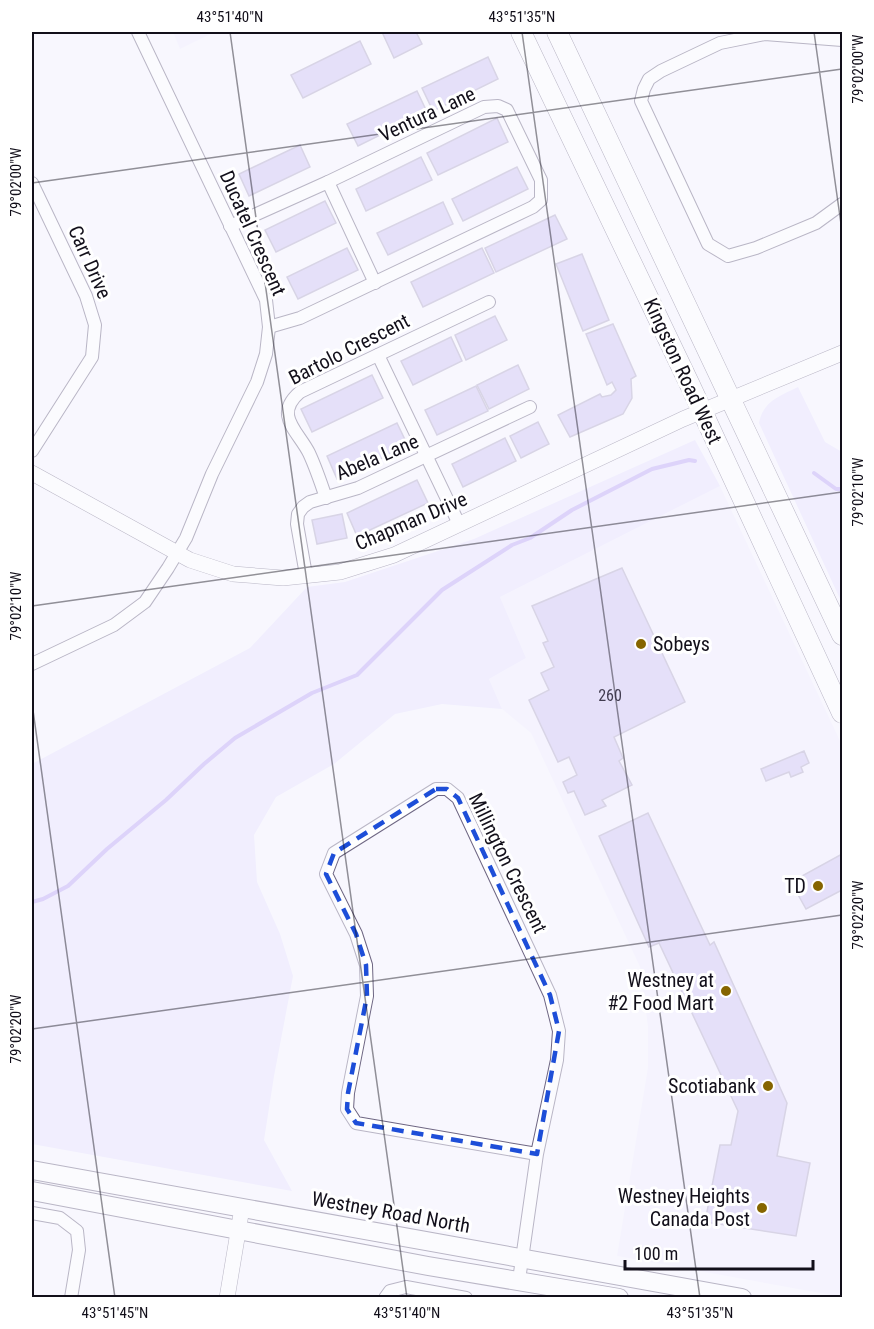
<svg xmlns="http://www.w3.org/2000/svg" width="874" height="1329" viewBox="0 0 874 1329" font-family="'Roboto Condensed',sans-serif">
  <style>
    .built { fill: #f2eeff }
    .green { fill: #e8e2fe }
    .lines { fill: none; stroke-linecap: round; stroke-linejoin: round }
    .stream { stroke: #bca6f5; stroke-width: 4 }
    .building { fill: #cfc3f3; stroke: #b1a9c9; stroke-width: 1.5 }
    .minor-casing { stroke: #6e6683; stroke-width: 14 }
    .tertiary-casing { stroke: #6e6683; stroke-width: 16 }
    .secondary-casing { stroke: #6e6683; stroke-width: 20 }
    .primary-casing { stroke: #6e6683; stroke-width: 21 }
    .minor { stroke: #fff; stroke-width: 12 }
    .tertiary { stroke: #fff; stroke-width: 15 }
    .secondary { stroke: #fff; stroke-width: 18 }
    .primary { stroke: #fff; stroke-width: 20 }
    .marked { fill: none; stroke: #1d4ed8; stroke-width: 4.5; stroke-dasharray: 12 8; stroke-linejoin: round }
    .ticks { fill: none; stroke: #120f1a; stroke-width: 1.5; stroke-opacity: 0.45 }
    .poi-dot { fill: #866500; stroke: #fff; stroke-width: 2 }
    .labels { text-anchor: middle; dominant-baseline: central; stroke-width: 6; stroke-linejoin: round; paint-order: stroke }
    .number-label { font-size: 16px; fill: #413c50 }
    .street-label { font-size: 20px; fill: #120f1a; stroke: #fff }
    .poi-label { font-size: 20px; fill: #120f1a; stroke: #fff; text-anchor: end }
    .neatline { fill: none; stroke: #120f1a; stroke-width: 2 }
    .ticks-label { font-size: 15px; text-anchor: middle; fill: #120f1a }
  </style>
  <rect width="100%" height="100%" fill="#f8f7fe"/>
  <!-- built -->
  <g class="built">
    <path d="M173 32H215L180 49Z"/>
    <path d="M720 486 842 745V1297L617 1256 648 1067V1027L640 967 531 733 502 709 489 679 526 658 500 597Z"/>
  </g>
  <!-- green -->
  <g class="green">
    <path d="M798 387 825 442 842 452V603L759 423C763 401 780 396 798 387Z"/>
    <path d="M695 440 720 486 500 597 526 658 489 679 502 709 442 704 395 714 334 764 276 797 254 835 257 882 280 934 293 976 274 1076 264 1140 292 1191 32 1144V764L250 648 307 587 345 582 474 539Z"/>
  </g>
  <g class="lines">
    <!-- stream -->
    <g class="stream">
      <path d="M814 473 836 489H842"/>
      <path d="M32 902 43 899 68 886 107 849 166 800 204 764 235 738 312 693 357 675 442 590 512 545 530 538 572 510 652 469 689 460 695 461"/>
    </g>
  </g>
  <!-- building -->
  <g class="building">
    <path d="M382 32H416L422 44 394 58Z"/>
    <path d="M360 41 371 64 303 98 291 75Z"/>
    <path d="M488 57 498 79 433 111 422 88Z"/>
    <path d="M417 91 427 112 358 146 347 124Z"/>
    <path d="M497 118 508 142 438 175 427 153Z"/>
    <path d="M300 145 310 167 249 196 239 174Z"/>
    <path d="M421 157 432 180 366 211 356 189Z"/>
    <path d="M517 167 528 189 463 221 452 199Z"/>
    <path d="M325 201 336 223 276 252 265 230Z"/>
    <path d="M443 202 453 224 388 255 377 233Z"/>
    <path d="M555 215 567 239 496 272 485 248Z"/>
    <path d="M347 248 358 270 298 299 287 277Z"/>
    <path d="M482 248 494 273 423 307 411 282Z"/>
    <path d="M582 254 609 320 583 331 556 264Z"/>
    <path d="M495 316 507 340 466 360 455 335Z"/>
    <path d="M613 324 636 376 631 379 632 398 623 414 570 437 558 415 600 394 602 397 611 395 616 390 612 382 607 385 586 334Z"/>
    <path d="M451 337 462 361 413 385 401 361Z"/>
    <path d="M518 365 529 389 489 409 477 385Z"/>
    <path d="M372 375 383 398 312 432 301 409Z"/>
    <path d="M476 386 488 411 437 435 425 410Z"/>
    <path d="M538 422 549 444 521 458 510 436Z"/>
    <path d="M397 423 408 446 337 479 327 456Z"/>
    <path d="M505 438 516 461 463 487 452 464Z"/>
    <path d="M417 480 428 503 357 536 347 513Z"/>
    <path d="M342 514 347 538 317 544 312 520Z"/>
    <path d="M622 568 685 702 614 737 623 758 619 761 632 785 602 800 606 806 585 815 574 791 568 793 563 782 577 775 569 757 558 762 529 700 549 690 541 673 554 667 543 643 548 641 532 606Z"/>
    <path d="M804 751 809 763 801 767 803 772 791 777 789 772 766 781 761 769Z"/>
    <path d="M648 813 710 945 714 942 787 1103 777 1156 810 1163 796 1236 705 1222 720 1145H731L738 1111 659 943 649 947 599 836Z"/>
    <path d="M842 854V890L806 909 791 882Z"/>
  </g>
  <g class="lines">
    <!-- minor casing -->
    <g class="minor-casing">
      <g id="minor">
        <path d="M842 40 765 34 720 43 661 71 649 79 644 89 641 101 708 244 728 256 756 248 816 223 842 204"/>
        <path d="M328 182 375 283"/>
        <path d="M32 183 86 296 95 325 92 357 32 451"/>
        <path d="M230 226 328 182 484 107 498 106 507 110 541 180V200L533 207 300 318 269 327"/>
        <path d="M378 355 459 524"/>
        <path d="M326 498C321 483 316 468 309 453 298 431 273 415 300 392L489 302"/>
        <path d="M306 575 297 524 298 514 303 507 310 502 358 488 530 407"/>
        <path d="M32 664 114 625 145 602 168 568 186 538 212 474 257 382 266 354 269 327 266 300 138 32"/>
        <path d="M32 1213 60 1218 77 1231 79 1250 71 1298"/>
        <path d="M519 1280 537 1154 557 1060 559 1031 550 995 458 798 447 789H436L334 853 326 874 356 934 366 965 367 996 348 1093 347 1109 356 1123 537 1154"/>
        <path d="M385 1298 390 1291 406 1287 466 1298"/>
      </g>
    </g>
    <!-- tertiary casing -->
    <g class="tertiary-casing">
      <g id="tertiary">
        <path d="M32 473 190 560 233 574 283 578 340 572 394 555 683 419 842 353"/>
        <path d="M227 1298 242 1208"/>
      </g>
    </g>
    <!-- secondary casing -->
    <g class="secondary-casing">
      <g id="secondary">
        <path d="M32 1170 742 1298"/>
        <path d="M32 1191 428 1266 619 1298"/>
      </g>
    </g>
    <!-- primary casing -->
    <g class="primary-casing">
      <g id="primary">
        <path d="M521 32 690 385 842 713"/>
        <path d="M557 32 842 635"/>
      </g>
    </g>
    <!-- minor -->
    <use href="#minor" class="minor"/>
    <!-- tertiary -->
    <use href="#tertiary" class="tertiary"/>
    <!-- secondary -->
    <use href="#secondary" class="secondary"/>
    <!-- primary -->
    <use href="#primary" class="primary"/>
  </g>
  <!-- marked area -->
  <path d="M0 0H874V1329H0ZM436 789H447L458 798 550 995 559 1031 537 1154 356 1123 347 1109 348 1093 367 996 366 965 356 934 326 874 334 853Z" fill="#f8f7fe" fill-opacity=".55" fill-rule="evenodd"/>
  <path class="marked" d="M436 789H447L458 798 550 995 559 1031 537 1154 356 1123 347 1109 348 1093 367 996 366 965 356 934 326 874 334 853Z"/>
  <!-- ticks -->
  <path class="ticks" d="M230 32 407 1298M522 32 700 1298M814 32 842 231M32 183 842 69M32 606 842 492M32 703 115 1298M32 1029 842 915"/>
  <!-- markers -->
  <g class="poi-dot">
    <circle cx="641" cy="644" r="6"/>
    <circle cx="818" cy="886" r="6"/>
    <circle cx="726" cy="991" r="6"/>
    <circle cx="768" cy="1086" r="6"/>
    <circle cx="762" cy="1208" r="6"/>
  </g>
  <g class="labels">
    <!-- number labels -->
    <g class="number-label">
      <text x="610" y="695">260</text>
    </g>
    <!-- street labels -->
    <g class="street-label">
      <text transform="translate(427 114) rotate(-25)">Ventura Lane</text>
      <text transform="translate(253 233) rotate(66)">Ducatel Crescent</text>
      <text transform="translate(90 262) rotate(66)">Carr Drive</text>
      <text transform="translate(349 349) rotate(-27)">Bartolo Crescent</text>
      <text transform="translate(683 371) rotate(65)">Kingston Road West</text>
      <text transform="translate(377 457) rotate(-23)">Abela Lane</text>
      <text transform="translate(411 521) rotate(-23)">Chapman Drive</text>
      <text transform="translate(508 863) rotate(64)">Millington Crescent</text>
      <text transform="translate(391 1212) rotate(10)">Westney Road North</text>
    </g>
    <!-- poi labels -->
    <g class="poi-label">
      <text x="653" y="644" text-anchor="start">Sobeys</text>
      <text x="806" y="886">TD</text>
      <text x="714" y="980">Westney at<tspan x="714" dy="23">#2 Food Mart</tspan></text>
      <text x="756" y="1086">Scotiabank</text>
      <text x="750" y="1196">Westney Heights<tspan x="750" dy="23">Canada Post</tspan></text>
    </g>
  </g>
  <!-- border -->
  <rect width="874" height="1329" fill="none" stroke="#ffffff" stroke-width="66"/>
  <!-- scale -->
  <path d="M625 1260v9h188v-9" fill="none" stroke="#120f1a" stroke-width="3"/>
  <text x="634" y="1260" font-size="18" fill="#120f1a" stroke="#ffffff" stroke-width="4.5" paint-order="stroke">100 m</text>
  <rect x="33" y="33" width="808" height="1263" class="neatline"/>
  <g class="ticks-label">
    <text x="230" y="22">43°51'40"N</text>
    <text x="522" y="22">43°51'35"N</text>
    <text transform="translate(858 69) rotate(-90)" y="5">79°02'00"W</text>
    <text transform="translate(16 182) rotate(-90)" y="5">79°02'00"W</text>
    <text transform="translate(858 492) rotate(-90)" y="5">79°02'10"W</text>
    <text transform="translate(16 606) rotate(-90)" y="5">79°02'10"W</text>
    <text transform="translate(858 915) rotate(-90)" y="5">79°02'20"W</text>
    <text transform="translate(16 1029) rotate(-90)" y="5">79°02'20"W</text>
    <text x="115" y="1318">43°51'45"N</text>
    <text x="407" y="1318">43°51'40"N</text>
    <text x="700" y="1318">43°51'35"N</text>
  </g>
</svg>
